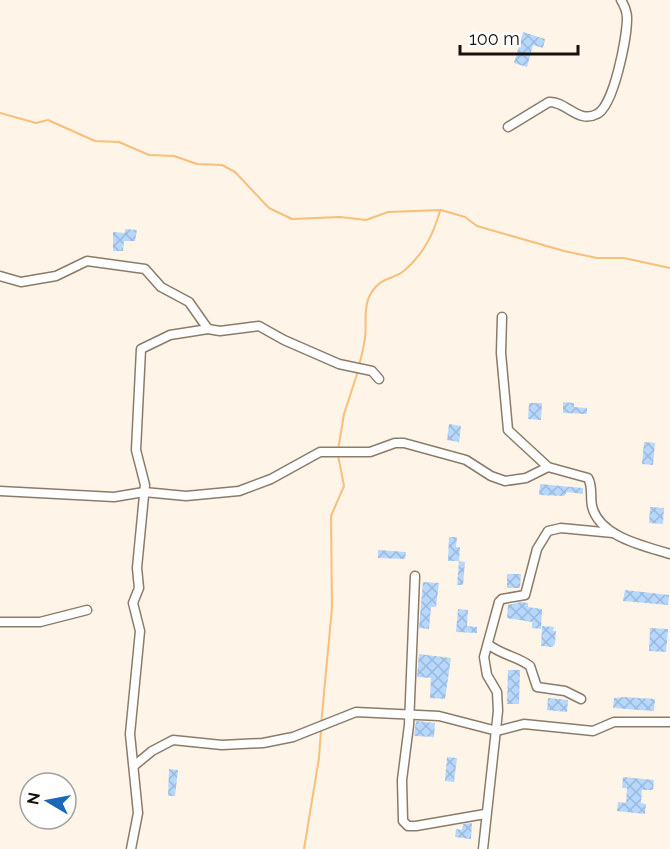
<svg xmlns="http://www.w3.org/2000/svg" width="670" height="849" viewBox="0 0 670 849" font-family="Raleway,sans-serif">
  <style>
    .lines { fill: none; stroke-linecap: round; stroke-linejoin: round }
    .stream { stroke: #f7bf79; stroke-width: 2 }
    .building { fill: url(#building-cross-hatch) }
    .minor-casing { stroke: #8b7c6a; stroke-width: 11 }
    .minor { stroke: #fff; stroke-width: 8 }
  </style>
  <defs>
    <pattern id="building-cross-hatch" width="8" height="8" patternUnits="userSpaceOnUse" patternTransform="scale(1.5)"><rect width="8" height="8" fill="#b6d8ff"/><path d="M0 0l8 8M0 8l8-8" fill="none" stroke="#9cb8d9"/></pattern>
  </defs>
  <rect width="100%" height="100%" fill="#fff4e8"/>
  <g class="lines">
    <!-- stream -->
    <g class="stream">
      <path d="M0 113 36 123 48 120 95 141 119 142 149 155 174 156 197 164 222 165 235 172 269 208 292 219 340 217 366 220 388 212 441 210 465 217 477 226 564 251 597 258H624L670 268"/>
      <path d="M359 366C361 357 364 347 365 338 367 324 363 311 369 297 379 276 392 281 405 270 424 253 433 235 440 211"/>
      <path d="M338 450 344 414 358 371"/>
      <path d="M321 725 332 608 331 516 344 486 338 455"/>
      <path d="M304 849 319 758 321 730"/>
    </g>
  </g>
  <!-- building -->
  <g class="building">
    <path d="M523 32 545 39 543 48 533 45 527 67 514 63Z"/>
    <path d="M125 229 137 230 135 241H124L123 251H113V232L125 233Z"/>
    <path d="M563 402 574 403V407L587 408V414L563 413Z"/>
    <path d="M529 403H542L541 420 528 419Z"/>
    <path d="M449 424 461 426 459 442 447 440Z"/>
    <path d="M644 442 655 443 653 465 642 464Z"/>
    <path d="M540 484 583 488V494L567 492 564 496 539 495Z"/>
    <path d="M650 507 664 508 663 524 649 523Z"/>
    <path d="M449 537H457L456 547H460L459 561 465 562 463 585H457L459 561H448Z"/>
    <path d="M378 550 406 552 405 559 378 558Z"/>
    <path d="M507 574H521L520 588H507Z"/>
    <path d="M423 582 439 583 436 607H431L429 629 419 628Z"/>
    <path d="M625 590 669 595 668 605 623 601Z"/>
    <path d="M521 602 528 603V607L542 609 541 629 532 628V622L507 618 508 605Z"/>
    <path d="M458 609 468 610 467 626 477 627V633L456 632Z"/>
    <path d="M542 626 554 627 553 631H556L555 644 552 647 541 646Z"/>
    <path d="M650 628 668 629 666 652 649 651Z"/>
    <path d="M419 654 451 658 445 699 430 698 431 678 417 677Z"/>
    <path d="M508 670H520L519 704H507Z"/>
    <path d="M624 697 655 699 654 711 613 708 614 698Z"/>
    <path d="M548 698 568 700 567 712 547 710Z"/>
    <path d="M416 721 435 723 434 737 414 736Z"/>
    <path d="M447 757 457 758 454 782 445 781Z"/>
    <path d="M169 769 178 770 175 796H168Z"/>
    <path d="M623 777 654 780 653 790H642L641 803 646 804 645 814 617 811 618 802 626 803 627 788H622Z"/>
    <path d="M472 823 471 839 455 837 456 829 462 830 463 824Z"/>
  </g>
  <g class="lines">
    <!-- minor casing -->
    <g class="minor-casing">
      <g id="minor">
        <path d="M508 127 549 102C566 101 578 124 597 114 614 106 627 37 627 18 627 12 624 5 621 0"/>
        <path d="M0 276 21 282 56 276 87 261 145 269 161 287 189 302 208 329 170 335 141 349 136 450 145 485 137 568 139 588 133 603 140 631 130 734 138 813 131 849"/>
        <path d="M502 317 501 353 508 430 548 467"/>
        <path d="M208 329 220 331 259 326 284 340 339 364 372 371 379 379"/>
        <path d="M0 491 114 497 144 492 186 496 239 491 271 479 320 452H370L395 443H404L466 460 491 476 505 481 526 478 548 467 588 478C593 487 590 496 592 506 599 537 645 546 670 554"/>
        <path d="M415 576 409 725 402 780 403 821 408 826H416L485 814"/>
        <path d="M0 622H40L87 610"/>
        <path d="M488 644C501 655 517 656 530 666L537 687 565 691 581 699"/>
        <path d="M135 765 152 751 173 740 222 745 263 743 293 737 356 712 439 716 497 731 524 724 593 731 614 722H670"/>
        <path d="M483 849 498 711 497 692 487 675 484 657 499 602 502 599 525 595 537 549 548 531 561 528 613 533"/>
      </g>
    </g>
    <!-- minor -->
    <use href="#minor" class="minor"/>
  </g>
  <!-- north arrow -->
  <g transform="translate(48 801) rotate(280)"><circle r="28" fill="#ffffff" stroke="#a2a09d" stroke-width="1.5"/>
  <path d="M0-4.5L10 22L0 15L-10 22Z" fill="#1a68b7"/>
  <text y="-9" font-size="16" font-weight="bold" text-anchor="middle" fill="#17110b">N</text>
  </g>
  <!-- scale -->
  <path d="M460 45v9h118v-9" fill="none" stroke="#17110b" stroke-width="3"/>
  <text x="469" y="45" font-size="18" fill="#17110b" stroke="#ffffff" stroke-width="4.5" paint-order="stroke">100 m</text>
</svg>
